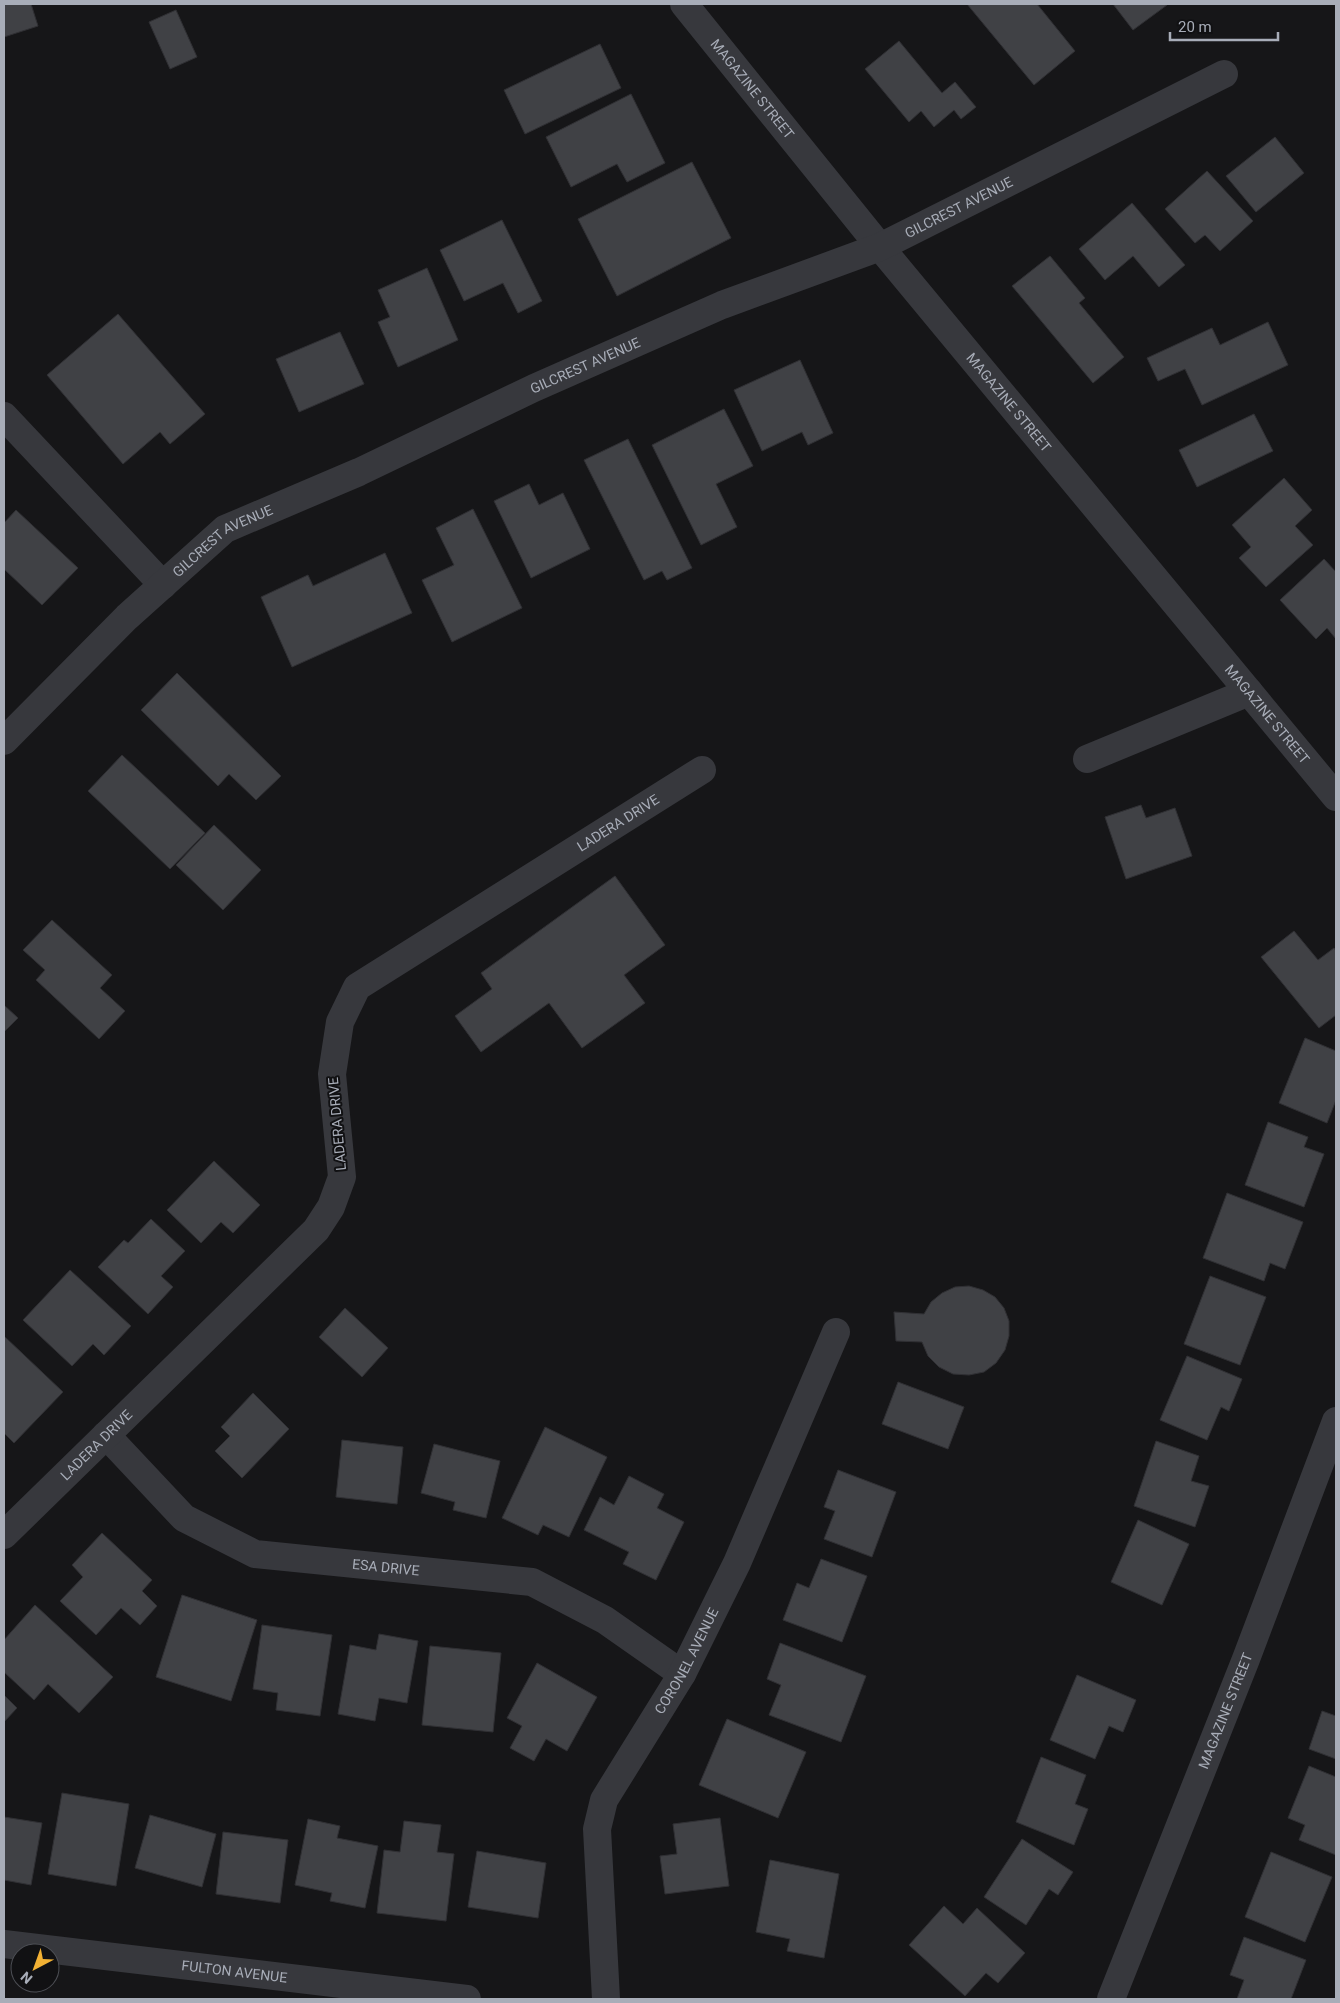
<svg xmlns="http://www.w3.org/2000/svg" width="1340" height="2003" viewBox="0 0 1340 2003" font-family="Roboto,sans-serif">
  <style>
    .building { fill: #404145; stroke: #303034 }
    .lines { fill: none; stroke-linecap: round; stroke-linejoin: round }
    .minor { stroke: #37383d; stroke-width: 28 }
    .labels { text-anchor: middle; dominant-baseline: central; stroke-width: 4; stroke-linejoin: round; paint-order: stroke }
    .street-label { font-size: 14px; fill: #a8adb8; stroke: #111113 }
  </style>
  <rect width="100%" height="100%" fill="#161618"/>
  <!-- building -->
  <g class="building">
    <path d="M4 4H31L38 26 4 37Z"/>
    <path d="M967 4H1037L1075 51 1034 85Z"/>
    <path d="M1113 4H1166L1167 5 1133 30Z"/>
    <path d="M176 10 197 57 170 69 149 22Z"/>
    <path d="M899 41 942 93 955 82 976 107 961 119 954 110 934 127 921 111 909 122 865 69Z"/>
    <path d="M600 44 621 88 525 134 504 90Z"/>
    <path d="M631 94 665 163 627 182 617 164 571 187 546 137Z"/>
    <path d="M1275 137 1304 173 1256 212 1226 176Z"/>
    <path d="M692 162 731 238 617 296 578 219Z"/>
    <path d="M1207 171 1253 221 1220 251 1205 235 1195 243 1165 209Z"/>
    <path d="M1132 203 1185 265 1159 287 1133 256 1105 280 1079 249Z"/>
    <path d="M502 220 542 301 518 313 503 283 464 301 440 250Z"/>
    <path d="M1050 256 1085 298 1079 303 1124 357 1093 383 1012 286Z"/>
    <path d="M427 268 458 340 398 367 378 322 390 317 378 290Z"/>
    <path d="M118 314 205 414 170 444 160 432 123 464 47 375Z"/>
    <path d="M1268 322 1288 365 1202 405 1185 369 1158 381 1147 358 1212 328 1220 345Z"/>
    <path d="M340 332 364 384 299 412 276 359Z"/>
    <path d="M800 360 833 433 808 445 802 432 762 451 734 390Z"/>
    <path d="M724 409 753 466 716 484 737 527 701 545 652 445Z"/>
    <path d="M1254 414 1273 451 1197 487 1179 450Z"/>
    <path d="M628 439 692 568 667 580 662 571 644 580 584 460Z"/>
    <path d="M1284 478 1312 510 1295 526 1313 545 1266 587 1239 558 1251 547 1232 525Z"/>
    <path d="M529 484 539 505 563 493 590 549 531 578 494 501Z"/>
    <path d="M473 509 522 608 452 642 422 580 454 565 436 528Z"/>
    <path d="M16 510 78 568 42 605 4 569V523Z"/>
    <path d="M385 553 412 613 292 667 261 597 308 575 313 586Z"/>
    <path d="M1324 559 1336 572V639L1327 628 1316 639 1280 600Z"/>
    <path d="M177 673 281 776 256 800 229 774 218 786 141 710Z"/>
    <path d="M122 755 205 833 170 869 88 791Z"/>
    <path d="M1141 805 1146 818 1175 808 1192 856 1126 879 1105 817Z"/>
    <path d="M214 825 261 870 223 910 176 865Z"/>
    <path d="M615 876 665 945 624 975 645 1003 582 1048 549 1003 481 1052 455 1016 492 989 481 973Z"/>
    <path d="M52 920 112 975 100 988 125 1011 99 1039 36 980 45 970 23 950Z"/>
    <path d="M1294 931 1318 960 1334 948 1336 951V1015L1319 1028 1261 957Z"/>
    <path d="M4 1005 18 1018 4 1032Z"/>
    <path d="M1305 1038 1336 1051V1100L1327 1123 1279 1103Z"/>
    <path d="M1268 1122 1308 1137 1304 1147 1324 1154 1304 1207 1245 1185Z"/>
    <path d="M214 1161 260 1205 233 1233 221 1222 201 1243 167 1210Z"/>
    <path d="M1227 1193 1303 1222 1285 1269 1270 1263 1264 1281 1203 1258Z"/>
    <path d="M151 1219 185 1251 161 1276 173 1287 148 1314 98 1267 124 1240 128 1243Z"/>
    <path d="M70 1270 131 1326 104 1355 93 1344 72 1366 23 1320Z"/>
    <path d="M1210 1276 1266 1297 1240 1365 1184 1344Z"/>
    <path d="M969 1286 983 1290 995 1297 1004 1308 1009 1321V1336L1005 1350 996 1363 984 1372 969 1375 953 1374 939 1367 928 1356 922 1342 896 1341 894 1312 924 1314 931 1302 942 1293 955 1287Z"/>
    <path d="M345 1308 388 1348 362 1377 319 1337Z"/>
    <path d="M4 1336 63 1392 14 1443 4 1433Z"/>
    <path d="M1187 1356 1242 1379 1229 1411 1221 1407 1207 1440 1160 1420Z"/>
    <path d="M898 1382 964 1407 948 1449 882 1424Z"/>
    <path d="M253 1393 289 1429 242 1478 215 1451 230 1436 221 1427Z"/>
    <path d="M545 1427 607 1457 569 1537 543 1525 538 1535 502 1518Z"/>
    <path d="M342 1440 403 1447 397 1504 336 1497Z"/>
    <path d="M1156 1441 1199 1456 1191 1481 1209 1486 1195 1527 1134 1506Z"/>
    <path d="M434 1444 500 1461 486 1518 453 1510 455 1502 421 1493Z"/>
    <path d="M838 1470 896 1492 872 1557 824 1539 835 1511 824 1507Z"/>
    <path d="M629 1476 664 1494 657 1508 684 1522 656 1580 623 1564 629 1552 584 1530 600 1497 614 1505Z"/>
    <path d="M1138 1520 1189 1544 1162 1605 1111 1582Z"/>
    <path d="M102 1533 152 1580 142 1591 157 1606 140 1625 121 1608 96 1635 60 1601 83 1577 72 1565Z"/>
    <path d="M821 1559 867 1576 842 1642 783 1620 797 1583 809 1588Z"/>
    <path d="M182 1595 257 1620 231 1701 156 1677Z"/>
    <path d="M35 1605 113 1677 79 1713 48 1684 34 1700 4 1672V1640Z"/>
    <path d="M262 1625 332 1635 320 1716 276 1710 278 1693 253 1689Z"/>
    <path d="M379 1634 418 1641 407 1703 379 1698 375 1721 338 1714 350 1645 376 1650Z"/>
    <path d="M780 1643 866 1676 841 1742 769 1715 781 1685 767 1679Z"/>
    <path d="M430 1646 501 1653 493 1732 422 1725Z"/>
    <path d="M537 1663 597 1697 567 1751 546 1739 534 1761 510 1748 522 1726 507 1718Z"/>
    <path d="M1077 1675 1136 1700 1123 1732 1109 1726 1095 1759 1050 1740Z"/>
    <path d="M4 1695 17 1708 4 1722Z"/>
    <path d="M1322 1711 1336 1716V1759L1309 1749Z"/>
    <path d="M727 1719 806 1752 778 1818 699 1785Z"/>
    <path d="M1041 1757 1086 1775 1075 1804 1088 1809 1074 1845 1016 1822Z"/>
    <path d="M1309 1766 1336 1777V1855L1299 1840 1305 1825 1288 1818Z"/>
    <path d="M62 1793 129 1804 116 1886 48 1874Z"/>
    <path d="M150 1815 216 1834 202 1887 135 1868Z"/>
    <path d="M4 1817 42 1823 31 1885 4 1880Z"/>
    <path d="M720 1818 729 1886 665 1894 660 1856 677 1854 673 1824Z"/>
    <path d="M308 1819 340 1826 337 1838 378 1846 365 1908 330 1901 332 1893 295 1885Z"/>
    <path d="M404 1821 441 1825 437 1852 454 1854 446 1921 377 1913 384 1850 400 1852Z"/>
    <path d="M223 1832 288 1840 280 1903 216 1894Z"/>
    <path d="M1022 1839 1073 1872 1058 1895 1049 1889 1026 1925 984 1897Z"/>
    <path d="M477 1851 546 1863 538 1918 468 1907Z"/>
    <path d="M1271 1852 1332 1877 1305 1942 1245 1917Z"/>
    <path d="M770 1860 839 1874 824 1958 787 1951 790 1939 756 1932Z"/>
    <path d="M944 1906 963 1924 977 1908 1025 1953 998 1983 986 1973 965 1996 909 1945Z"/>
    <path d="M1244 1937 1306 1960 1291 1999H1237L1244 1980 1230 1975Z"/>
  </g>
  <g class="lines">
    <!-- minor -->
    <g class="minor">
      <path id="s1" d="M684 4 880 247 1336 797"/>
      <path d="M4 416 163 585"/>
      <path id="s2" d="M4 741 127 617 225 529 359 472 534 388 722 305 880 247 1224 74"/>
      <path d="M1087 759 1249 692"/>
      <path id="s3" d="M106 1435 184 1518 255 1554 532 1582 605 1620 682 1674"/>
      <path id="s4" d="M4 1535 316 1230 331 1207 342 1177 332 1074 340 1022 357 987 702 770"/>
      <path id="s5" d="M4 1944 467 1999"/>
      <path id="s6" d="M606 1999 597 1829 604 1800 682 1674 737 1563 836 1332"/>
      <path id="s7" d="M1111 1999 1246 1659 1336 1421"/>
    </g>
  </g>
  <g class="labels">
    <!-- street labels -->
    <g class="street-label">
      <text stroke="none"><textPath href="#s1" startOffset="109">MAGAZINE STREET</textPath></text>
      <text stroke="none"><textPath href="#s2" startOffset="1108">GILCREST AVENUE</textPath></text>
      <text stroke="none"><textPath href="#s2" startOffset="702">GILCREST AVENUE</textPath></text>
      <text stroke="none"><textPath href="#s1" startOffset="514">MAGAZINE STREET</textPath></text>
      <text stroke="none"><textPath href="#s2" startOffset="298">GILCREST AVENUE</textPath></text>
      <text stroke="none"><textPath href="#s1" startOffset="919">MAGAZINE STREET</textPath></text>
      <text stroke="none"><textPath href="#s4" startOffset="999">LADERA DRIVE</textPath></text>
      <text transform="translate(337 1124) rotate(-95)">LADERA DRIVE</text>
      <text stroke="none"><textPath href="#s4" startOffset="129">LADERA DRIVE</textPath></text>
      <text stroke="none"><textPath href="#s3" startOffset="325">ESA DRIVE</textPath></text>
      <text stroke="none"><textPath href="#s6" startOffset="362">CORONEL AVENUE</textPath></text>
      <text stroke="none"><textPath href="#s7" startOffset="310">MAGAZINE STREET</textPath></text>
      <text stroke="none"><textPath href="#s5" startOffset="232">FULTON AVENUE</textPath></text>
    </g>
  </g>
  <!-- border -->
  <rect width="1340" height="2003" fill="none" stroke="#a8adb8" stroke-width="10"/>
  <!-- north arrow -->
  <g transform="translate(35 1968) rotate(221)"><circle r="24" fill="#111113" stroke="#4d4f55"/>
  <path d="M0-4L9 19L0 12L-9 19Z" fill="#f2b134"/>
  <text y="-8" font-size="14" font-weight="bold" text-anchor="middle" fill="#a8adb8">N</text>
  </g>
  <!-- scale -->
  <path d="M1170 32v8h108v-8" fill="none" stroke="#a8adb8" stroke-width="2.5"/>
  <text x="1178" y="32" font-size="15" fill="#a8adb8" stroke="#111113" stroke-width="4" paint-order="stroke">20 m</text>
</svg>
